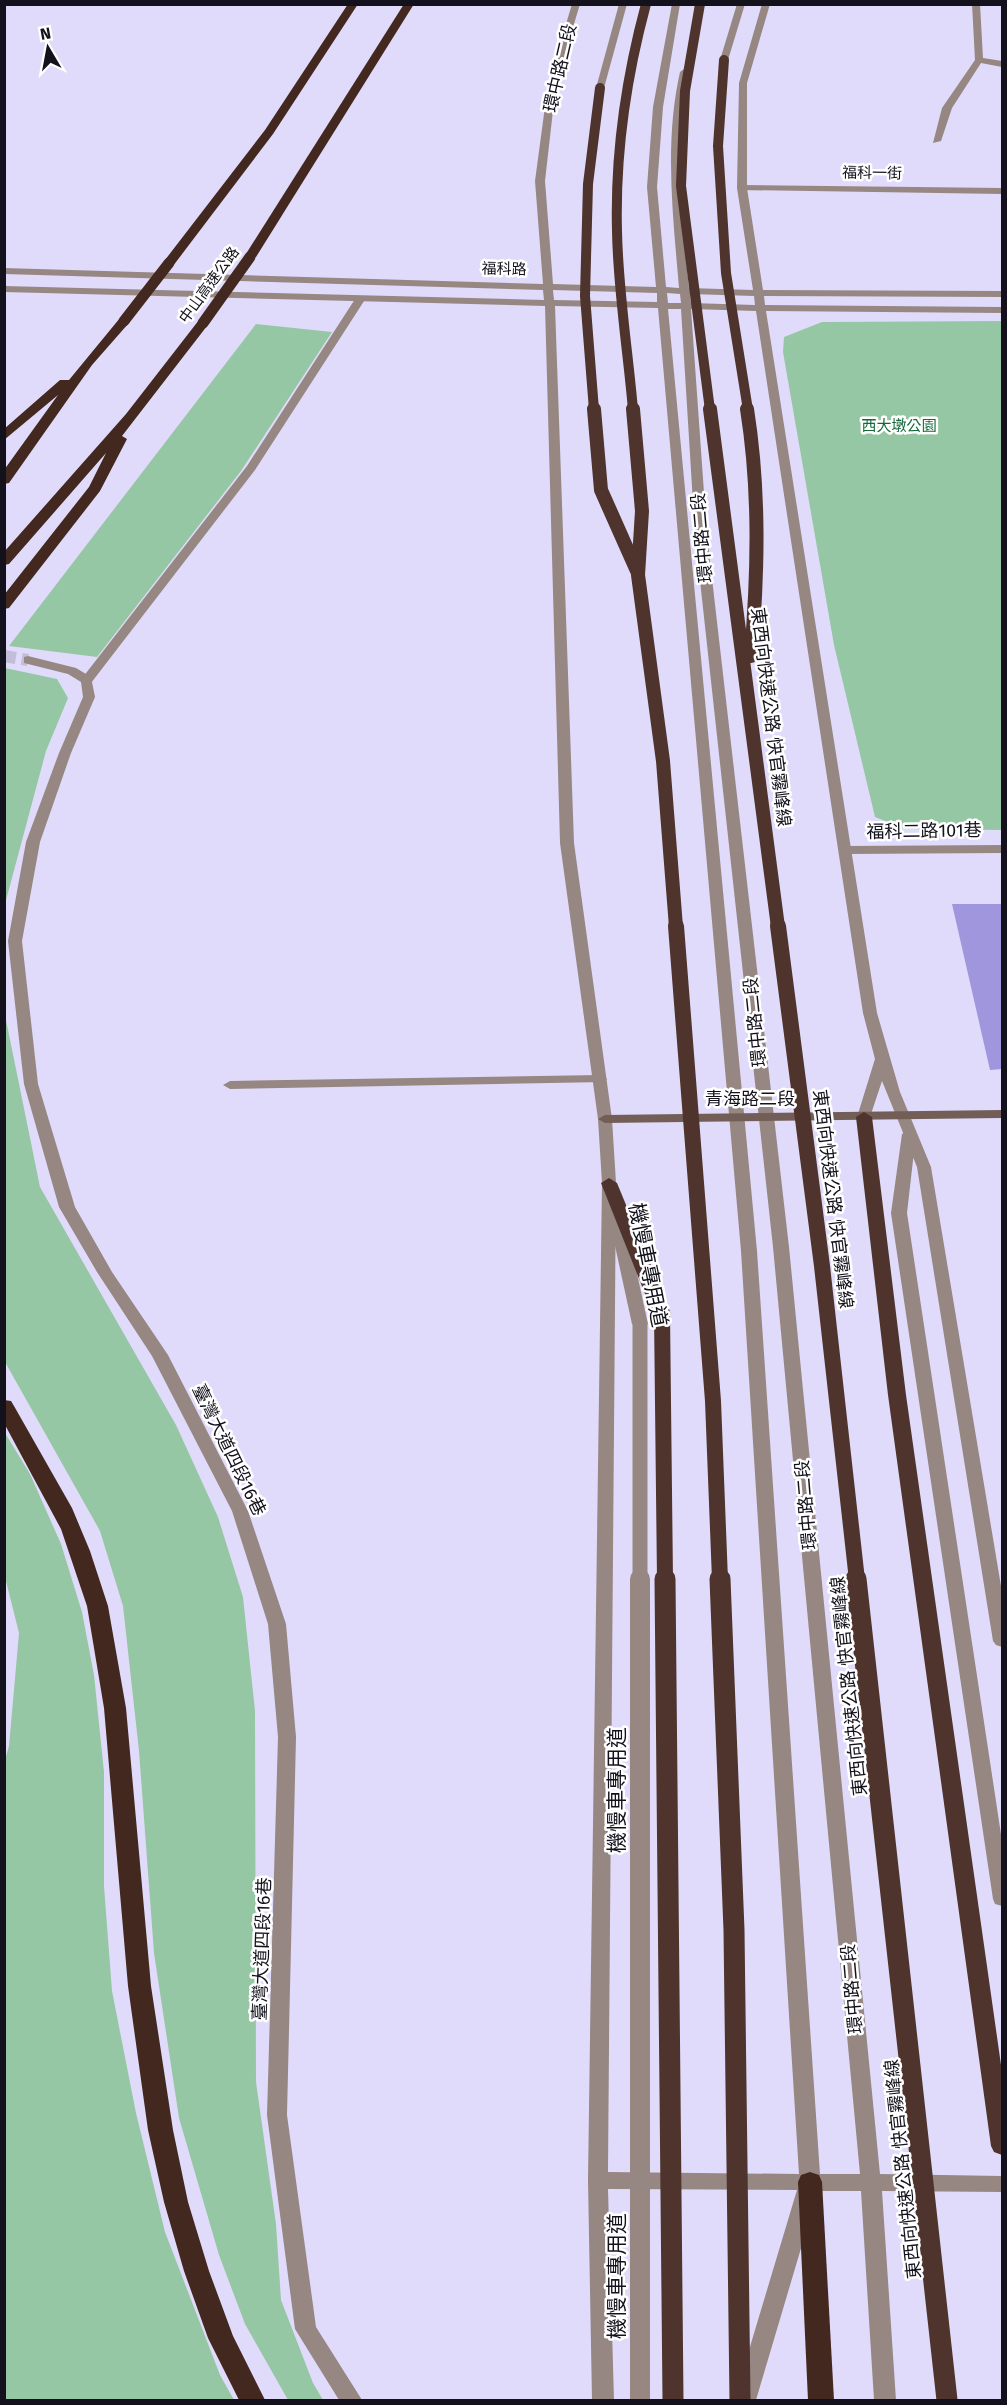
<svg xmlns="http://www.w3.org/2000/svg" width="1007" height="2405" viewBox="0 0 1007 2405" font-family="'Fira Sans','Noto Sans TC',sans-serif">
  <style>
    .green { fill: #96c7a4 }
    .building { fill: #a096de }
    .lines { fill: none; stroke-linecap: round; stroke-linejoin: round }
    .tertiary-tunnel { stroke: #c2bdd9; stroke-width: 12; stroke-dasharray: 12 6; stroke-linecap: butt }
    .service { fill: #968783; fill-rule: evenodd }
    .minor { fill: #968783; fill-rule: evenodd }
    .tertiary { fill: #968783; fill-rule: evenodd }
    .secondary { fill: #735e57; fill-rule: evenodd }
    .trunk { fill: #4e342c; fill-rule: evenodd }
    .motorway { fill: #43281f; fill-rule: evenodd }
    .service-bridge-far1 { stroke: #968783; stroke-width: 15 }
    .service-bridge { stroke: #968783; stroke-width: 20 }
    .trunk-bridge-far3 { stroke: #4e342c; stroke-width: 10 }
    .trunk-bridge-far2 { stroke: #4e342c; stroke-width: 14 }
    .trunk-bridge-far1 { stroke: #4e342c; stroke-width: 16 }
    .trunk-bridge { stroke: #4e342c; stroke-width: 21 }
    .motorway-bridge { stroke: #43281f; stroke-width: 11 }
    .labels { text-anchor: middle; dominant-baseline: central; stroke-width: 5; stroke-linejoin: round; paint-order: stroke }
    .far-street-label { font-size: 15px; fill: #13111b; stroke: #fff }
    .far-park-label { font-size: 15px; fill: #16683a; stroke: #fff }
    .street-label { font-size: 18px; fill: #13111b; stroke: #fff }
    .near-street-label { font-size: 21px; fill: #13111b; stroke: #fff }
  </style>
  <rect width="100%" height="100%" fill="#e1dbfb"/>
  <!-- green -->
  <g class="green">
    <path d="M1002 321V830L905 829 875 817 834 645 783 352 784 337 822 322Z"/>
    <path d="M256 324 332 332 241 471 97 657 9 646Z"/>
    <path d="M5 668 57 679 68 698 46 751 5 904Z"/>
    <path d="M5 1015 40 1187 176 1425 218 1517 243 1597 255 1711 256 2082 276 2224 281 2300 313 2383 323 2400H288L245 2324 219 2255 179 2118 154 1953 139 1751 123 1606 100 1531 5 1362Z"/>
    <path d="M5 1433 30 1474 61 1544 82 1612 94 1675 104 1772V1886L112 1991 136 2113 165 2232 220 2375 234 2400H5L4 1763 9 1746 19 1633 5 1577Z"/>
  </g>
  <!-- building -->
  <path class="building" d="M952 904H1002V1069L990 1070Z"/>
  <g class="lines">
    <!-- tertiary-tunnel -->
    <path class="tertiary-tunnel" d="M4 656 28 660"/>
    <!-- service -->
    <g class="service">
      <path d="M972 4H980L983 58 1002 61V67L981 63 952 108 941 141 933 143 942 108 975 60Z"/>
      <path d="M600 1075 607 1079 605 1082 230 1089 223 1085 230 1081Z"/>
      <path d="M909 1130 916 1134 907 1213 1002 1841V1906L995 1904 993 1899 891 1213 902 1134Z"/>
      <path d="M615 1204 623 1209 648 1324 640 1329 632 1324 607 1209Z"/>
    </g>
    <!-- minor -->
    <g class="minor">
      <path d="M742 185 1002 188V194L739 190V186Z"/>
      <path d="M357 296 366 298 255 470 91 683H83V677L247 466Z"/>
      <path d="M1002 845V853L847 854 840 850 847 846Z"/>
    </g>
    <!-- tertiary -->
    <g class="tertiary">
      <path d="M572 4H580L556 84 545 181 553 284 656 287 647 187 653 107 672 4H680L663 107 657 187 666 287 679 288C673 216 664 143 680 72L684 69 688 72C673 143 682 216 689 288L753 290 737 188 739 83 762 4H770L747 83V188L763 290 1002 291V297L764 296 765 305 1002 307V313L766 311 877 1013 900 1092 931 1167 1002 1592V1647L996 1645 993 1641 917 1167 882 1081 869 1120H859L857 1117 875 1059 863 1013 756 311 691 309 707 535 789 1247 880 2174 1002 2176V2192L882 2191 896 2400H874L861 2191H818L756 2400H734L797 2190 608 2189 614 2400H592L588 2180 602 1183 598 1119 560 843 545 306 4 292V286L544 300 543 290 4 274V268L543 284 535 181 548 84ZM553 290 657 293V302L554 300ZM667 293 680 294 681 303H668ZM690 294 754 296 755 305 691 303ZM555 306 658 308 741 1251 799 2174 608 2172 616 1183 612 1119 574 843ZM668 309H681L695 535 773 1247 860 2174H820L757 1251Z"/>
      <path d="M619 4H627L604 88 600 91 596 88Z"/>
      <path d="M737 4H745L728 60 724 63 720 60Z"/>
      <path d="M28 656 76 668 91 677 95 697 71 753 40 842 22 941 38 1084 75 1207 112 1272 168 1355 248 1511 286 1624 296 1737 287 2115 316 2327 362 2400H339L295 2329 267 2115 278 1737 268 1624 232 1511 152 1356 97 1272 59 1207 24 1084 8 941 26 842 59 753 83 697 81 682 68 674 24 663V657Z"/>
    </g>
    <!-- secondary -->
    <path class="secondary" d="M1002 1110V1118L605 1123 598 1119 605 1115Z"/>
    <!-- trunk -->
    <g class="trunk">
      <path d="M864 1112 872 1117 906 1395 1002 2072V2155L994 2152 991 2146 888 1395 856 1117Z"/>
      <path d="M609 1178 617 1183 671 1314 668 1318 662 1319 653 1314 601 1183Z"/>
    </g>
    <!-- motorway -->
    <g class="motorway">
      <path d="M348 4H358L273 134 173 266H165V260L265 130Z"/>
      <path d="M404 4H414L256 257 246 260 244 257Z"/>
      <path d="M124 317 130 321 128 324 92 365 9 483 4 484V470L58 395 4 440V429L60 380H69L120 318Z"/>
      <path d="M203 319 207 320V326L122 436 127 439 100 491 9 608 4 609V595L89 487 106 453 9 564 4 565V552L126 414 199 320Z"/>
      <path d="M4 1400 11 1401 14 1406 72 1508 90 1551 108 1606 126 1708 151 1986 173 2130 188 2202 209 2271 233 2336 265 2400H239L208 2338 184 2271 164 2202 148 2130 128 1986 104 1708 87 1606 61 1529 4 1423Z"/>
      <path d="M810 2172 819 2175 822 2182 834 2400H808L798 2182 801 2175Z"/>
    </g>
    <!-- service-bridge-far1 -->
    <path class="service-bridge-far1" d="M640 1324V1580"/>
    <!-- service-bridge -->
    <path class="service-bridge" d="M640 1579V2400"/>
    <!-- trunk-bridge-far3 -->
    <g class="trunk-bridge-far3">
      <path d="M700 4 685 91 681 186 710 410"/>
      <path d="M724 60 718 146 726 273 748 410"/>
      <path d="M594 410 585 296 588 184 600 88"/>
      <path d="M633 410C628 351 618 291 617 231 615 155 626 78 646 4"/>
    </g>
    <!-- trunk-bridge-far2 -->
    <g class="trunk-bridge-far2">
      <path d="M594 409 601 490 637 571"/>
      <path d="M633 409 642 511 638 575 663 761 676 927"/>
      <path d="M710 409 778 927"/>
      <path d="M747 409C760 491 758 573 751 656"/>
    </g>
    <!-- trunk-bridge-far1 -->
    <g class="trunk-bridge-far1">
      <path d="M676 926 713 1401 720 1580"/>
      <path d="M778 926 822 1266 857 1580"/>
      <path d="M662 1314 665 1580"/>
    </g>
    <!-- trunk-bridge -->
    <g class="trunk-bridge">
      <path d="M665 1579 673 2400"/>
      <path d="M720 1579 734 1930 740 2400"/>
      <path d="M856 1579 947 2400"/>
    </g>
    <!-- motorway-bridge -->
    <g class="motorway-bridge">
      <path d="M124 321 169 263"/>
      <path d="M203 323 250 257"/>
    </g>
  </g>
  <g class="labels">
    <!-- far-street labels -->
    <g class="far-street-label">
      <text transform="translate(872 173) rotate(1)">福科一街</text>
      <text transform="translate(504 269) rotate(1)">福科路</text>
      <text transform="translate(209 285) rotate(-54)">中山高速公路</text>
    </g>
    <!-- far-park labels -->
    <g class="far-park-label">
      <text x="899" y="426">西大墩公園</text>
    </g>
    <!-- street labels -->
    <g class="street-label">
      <text transform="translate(560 68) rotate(-77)">環中路二段</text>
      <text transform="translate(702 538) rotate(-95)">環中路二段</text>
      <text transform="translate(771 717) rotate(83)">東西向快速公路 快官霧峰線</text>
      <text transform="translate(924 831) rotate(-1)">福科二路101巷</text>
      <text transform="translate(755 1022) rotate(-96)">環中路二段</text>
      <text x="750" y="1099">青海路二段</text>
      <text transform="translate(833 1199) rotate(83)">東西向快速公路 快官霧峰線</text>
      <text transform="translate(229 1450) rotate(64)">臺灣大道四段16巷</text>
      <text transform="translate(806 1505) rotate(-95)">環中路二段</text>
      <text transform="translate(849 1686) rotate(-96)">東西向快速公路 快官霧峰線</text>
      <text transform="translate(262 1949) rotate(-88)">臺灣大道四段16巷</text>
      <text transform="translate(852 1989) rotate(-95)">環中路二段</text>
      <text transform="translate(903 2169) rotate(-96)">東西向快速公路 快官霧峰線</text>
    </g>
    <!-- near-street labels -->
    <g class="near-street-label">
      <text transform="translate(648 1265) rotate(79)">機慢車專用道</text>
      <text transform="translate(617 1790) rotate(-90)">機慢車專用道</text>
      <text transform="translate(617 2276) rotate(-90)">機慢車專用道</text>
    </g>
  </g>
  <!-- border -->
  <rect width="1007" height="2405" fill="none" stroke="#13111b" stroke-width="12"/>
  <!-- north arrow -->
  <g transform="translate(48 48) rotate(350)" stroke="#ffffff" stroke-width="4.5" paint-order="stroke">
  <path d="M0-4.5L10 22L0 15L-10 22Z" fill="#13111b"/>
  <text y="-9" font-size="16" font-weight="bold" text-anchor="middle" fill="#13111b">N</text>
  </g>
</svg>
